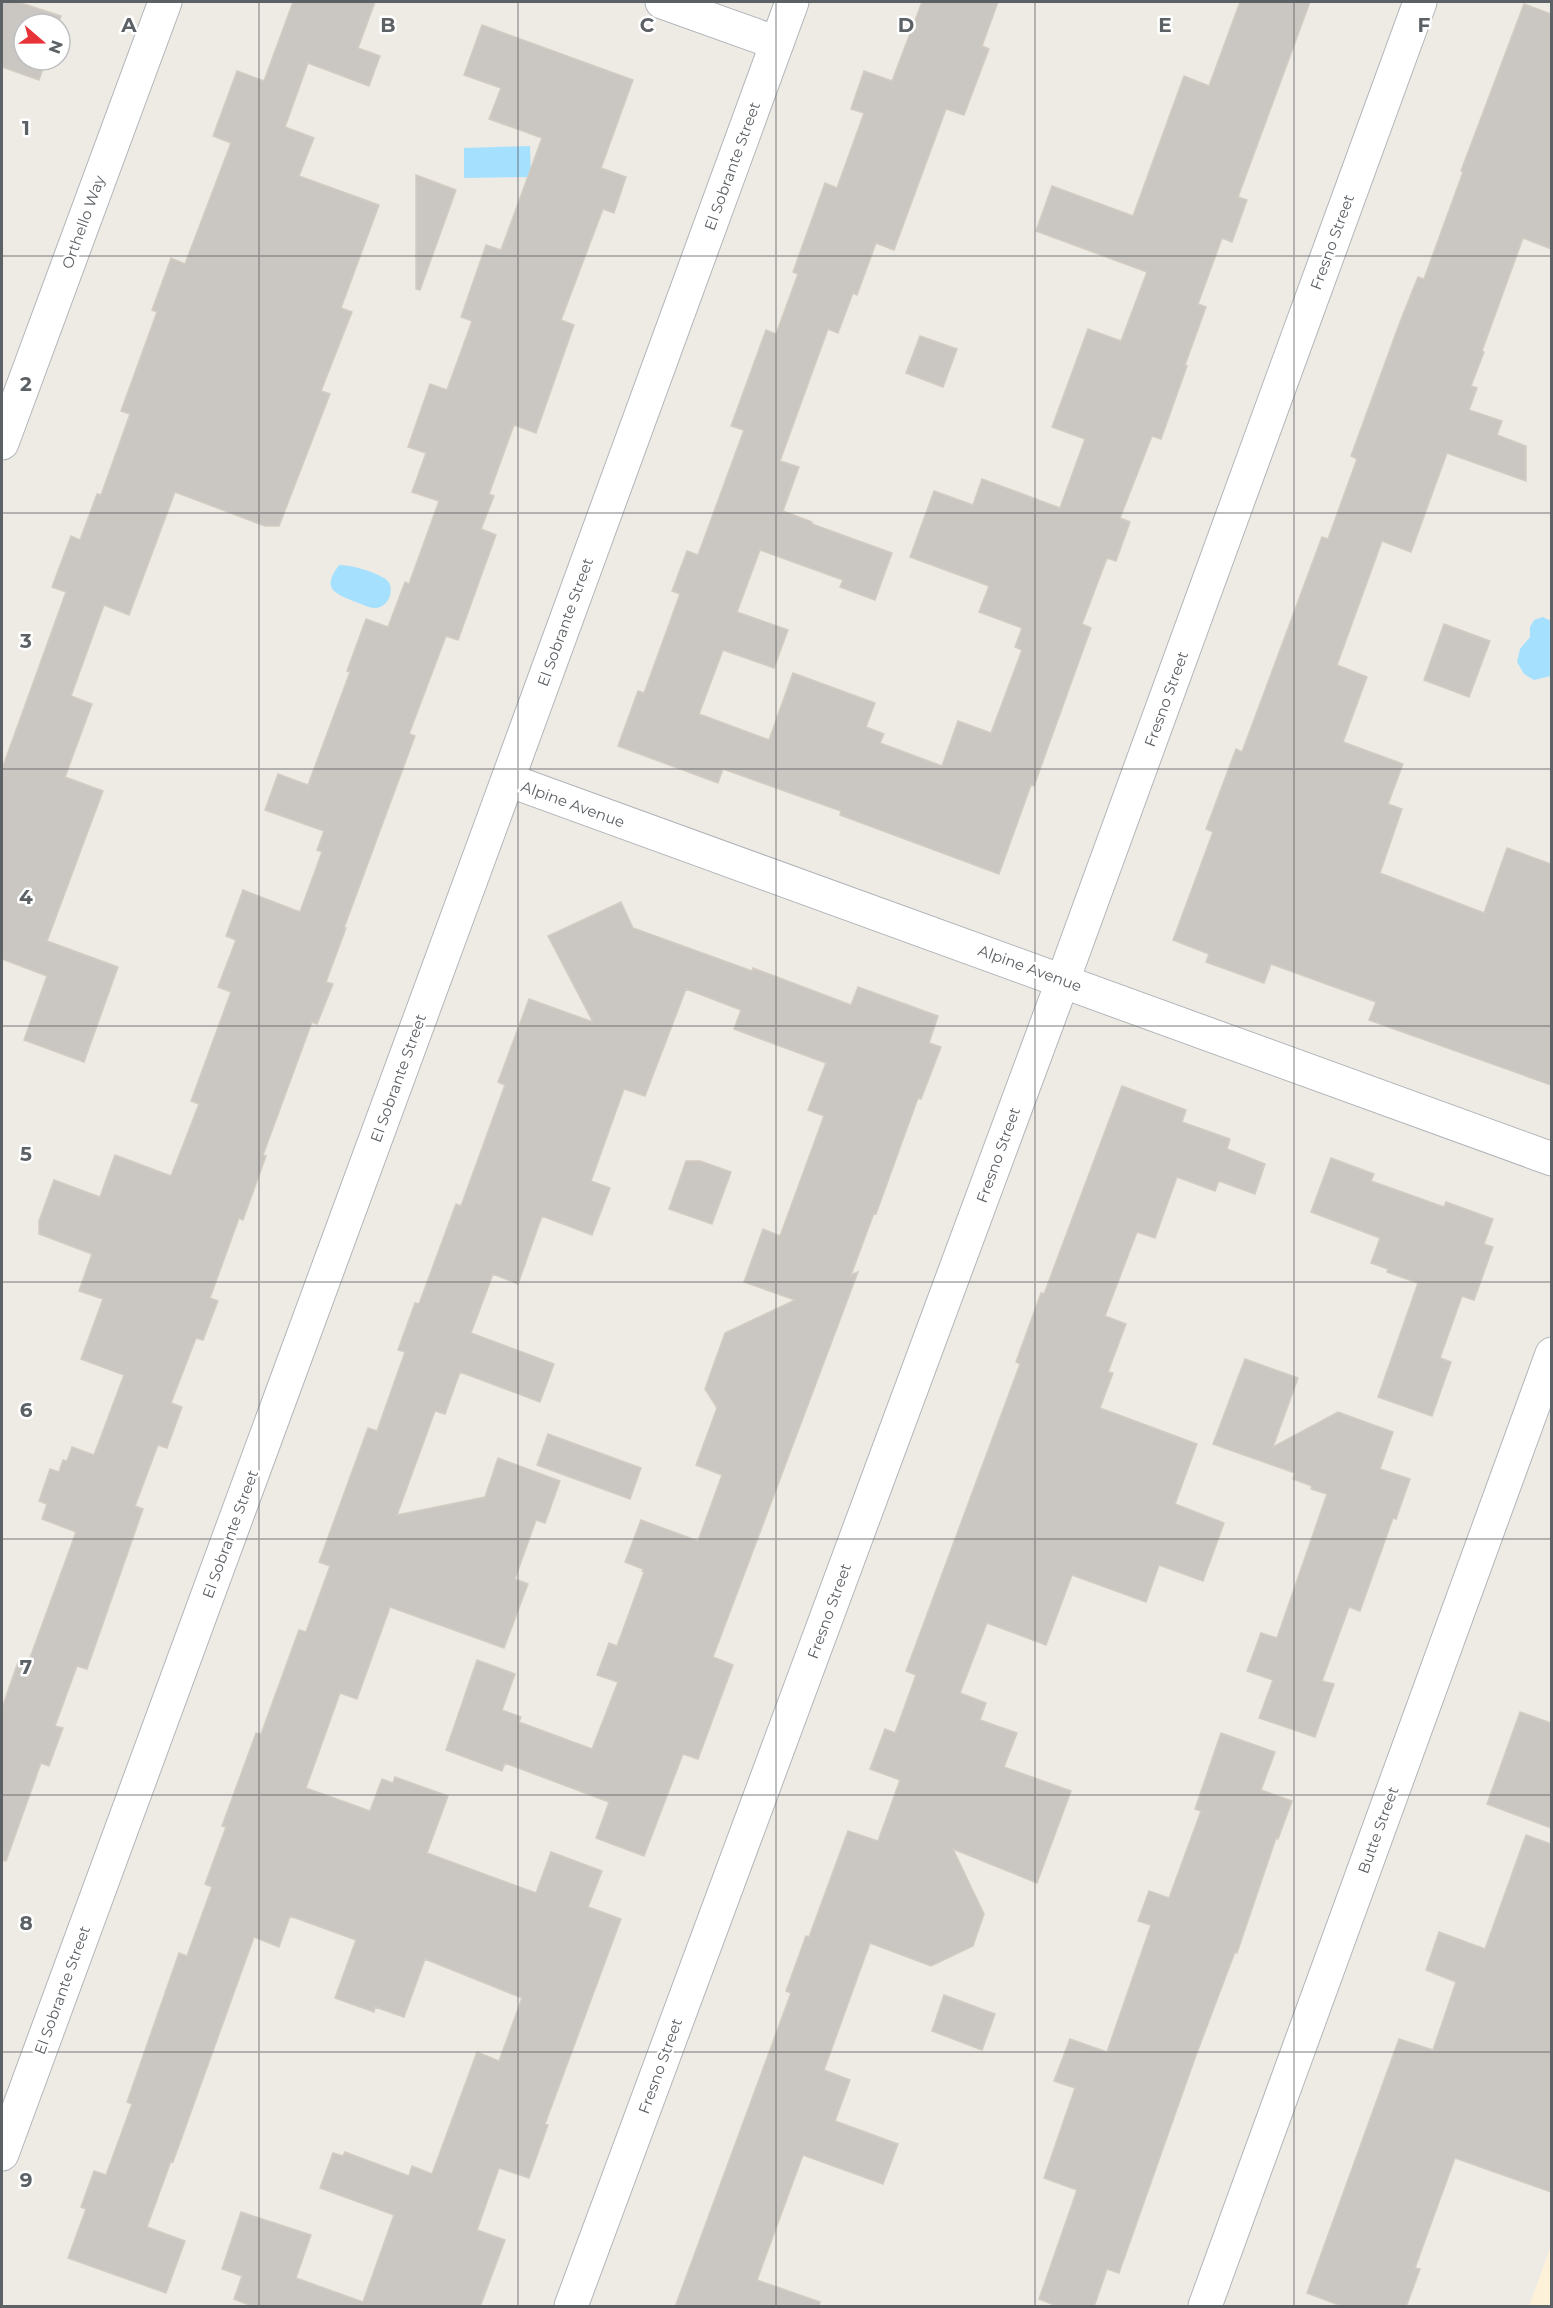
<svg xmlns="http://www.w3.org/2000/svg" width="1553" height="2308" viewBox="0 0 1553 2308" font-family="Montserrat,sans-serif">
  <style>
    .commercial { fill: #fdf1da }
    .water { fill: #a5e1fe }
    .building { fill: #cac6c1; stroke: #d3ccc3; stroke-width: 1.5 }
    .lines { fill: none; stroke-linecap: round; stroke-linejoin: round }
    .minor-casing { stroke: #b2b5b9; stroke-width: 35 }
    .minor { stroke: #fff; stroke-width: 33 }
    .grid { fill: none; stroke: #5c6165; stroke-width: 1.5; stroke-opacity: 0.55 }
    .labels { text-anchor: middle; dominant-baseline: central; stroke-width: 5; stroke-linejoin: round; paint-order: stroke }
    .street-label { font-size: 15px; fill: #5c6165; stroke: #fff }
    .grid-label { font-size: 20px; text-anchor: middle; font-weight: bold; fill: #5c6165; stroke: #fff; stroke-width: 5; stroke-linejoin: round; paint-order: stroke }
  </style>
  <rect width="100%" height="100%" fill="#eeebe4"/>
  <!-- commercial -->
  <path class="commercial" d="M1551 2246V2306H1529Z"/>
  <!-- water -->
  <g class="water">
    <path d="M530 146 531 177 464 178V148Z"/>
    <path d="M339 565C352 565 372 571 384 578 397 585 390 608 375 608 368 608 360 603 353 601 331 592 323 587 339 565Z"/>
    <path d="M1543 617 1551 621V676L1534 680 1524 674 1517 662 1520 649 1530 637V627L1534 620Z"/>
  </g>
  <!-- building -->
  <g class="building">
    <path d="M2 2H18L61 16 58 24H24V60H46L39 80 2 67Z"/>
    <path d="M293 2H375L358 48 380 56 369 86 308 63 285 127 314 138 299 176 379 205 341 308 352 312 321 391 330 394 279 526H265L175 492 129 615 104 605 71 696 92 704 65 777 103 791 47 941 118 967 84 1062 24 1040 47 976 2 959V769L66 592 52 587 71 536 80 540 97 494 101 495 130 414 121 411 157 312 152 310 171 258 185 264 231 143 213 136 237 71 264 81Z"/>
    <path d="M922 2H998L982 46 989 49 964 115 946 109 894 250 876 243 857 295 853 293 838 333 828 329 780 461 799 467 783 511 812 522V524L892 553 875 600 840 587 843 580 760 550 737 612 788 630 774 668 723 650 699 714 769 740 793 673 875 703 866 727 884 734 880 743 942 766 958 721 991 733 1022 650 1015 647 1022 628 979 612 989 586 910 557 934 491 973 505 982 479 1060 508 1085 439 1052 427 1088 329 1121 341 1147 272 1036 231 1052 186 1133 216 1184 76 1209 86 1240 2H1310L1238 197 1247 200 1232 242 1222 238 1198 304 1206 307 1185 365 1187 366 1161 439 1152 436 1120 518 1130 522 1116 561 1107 558 1082 624 1091 628 1034 786 1031 785 999 874 840 815 841 811 723 769 718 783 618 746 638 691 644 693 680 594 672 591 687 551 698 555 744 430 731 426 766 330 776 334 798 274 793 272 825 183 837 188 864 113 851 109 864 71 892 81Z"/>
    <path d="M1524 4 1551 14V249L1523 238 1482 351 1484 352 1471 386 1477 388 1469 410 1502 421 1497 435 1526 446V481L1447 453 1411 552 1382 541 1337 665 1367 677 1343 742 1403 764 1388 804 1402 809 1380 873 1484 913 1507 848 1551 864V1085L1369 1020 1376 1002 1271 964 1264 983 1206 962 1209 954 1173 940 1213 832 1206 829 1236 749 1242 752 1322 537 1328 539 1357 459 1351 456 1400 322 1418 277 1424 279 1463 172 1461 171Z"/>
    <path d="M482 25 633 80 601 168 626 177 614 213 603 209 561 320 574 325 536 433 514 425 489 494 494 496 481 529 496 535 458 640 446 636 409 734 415 736 344 928H346L326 982 333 984 317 1024 312 1022 263 1155 266 1156 243 1220 239 1218 210 1298 218 1301 203 1340 196 1338 171 1403 182 1407 167 1448 158 1445 135 1506 143 1509 87 1669 77 1666 55 1726 63 1728 49 1766 41 1763 6 1861 2 1860V1708L18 1662 27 1666 76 1532 42 1519 47 1504 39 1501 50 1469 59 1472 63 1460 67 1461 72 1447 94 1455 124 1375 81 1359 103 1299 79 1291 92 1254 39 1234V1221L54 1180 100 1197 115 1155 171 1176 199 1104 191 1101 231 992 218 987 236 940 226 936 243 890 300 912 322 852 317 850 324 831 265 810 278 774 308 785 350 672 347 671 366 619 388 627 405 582 409 584 439 501 412 492 426 453 408 447 430 384 447 390 472 321 461 317 486 245 501 250 542 138 489 119 501 88 464 75Z"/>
    <path d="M416 175 456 190 420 290 416 289Z"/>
    <path d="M920 336 957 349 943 387 906 373Z"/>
    <path d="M1444 624 1490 641 1469 697 1424 680Z"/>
    <path d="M621 902 633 928 752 971 753 968 851 1005 858 987 938 1016 929 1043 941 1047 921 1099 918 1098 876 1214 874 1213 851 1275 858 1272 713 1657 733 1665 698 1759 683 1754 644 1856 596 1838 609 1802 505 1763 502 1771 446 1750 477 1660 515 1674 502 1710 521 1717 519 1722 592 1749 618 1682 597 1675 609 1643 617 1646 644 1572 642 1571 643 1569 625 1562 641 1520 698 1541 722 1475 696 1465 717 1408 705 1389 725 1333 795 1300 744 1282 763 1229 780 1236 824 1116 808 1110 826 1063 734 1029 741 1010 686 989 645 1096 624 1089 591 1181 610 1188 592 1235 542 1216 518 1284 493 1274 471 1333 554 1364 540 1402 460 1372 445 1414 435 1411 397 1515 485 1497 498 1458 560 1481 545 1523 536 1520 515 1579 528 1584 504 1648 390 1607 357 1699 340 1693 306 1788 370 1811 382 1779 393 1783 395 1777 448 1796 427 1853 536 1893 551 1852 602 1871 588 1907 621 1919 545 2124 548 2125 529 2178 499 2168 477 2230 505 2240 480 2307H254L234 2299 242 2276 222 2269 241 2212 311 2235 296 2278 363 2302 394 2215 320 2188 333 2153 343 2156 345 2152 409 2176 412 2166 432 2174 477 2052 499 2061 522 1998 425 1959 404 2017 375 2007 374 2012 335 1998 356 1940 290 1916 279 1947 254 1937 173 2162 171 2161 147 2227 185 2241 166 2293 68 2258 86 2209 81 2207 94 2171 106 2175 132 2104 127 2102 179 1953 187 1956 212 1887 205 1884 226 1827 222 1826 256 1733 261 1734 299 1630 306 1632 330 1566 319 1562 368 1428 377 1431 405 1352 398 1350 415 1303 419 1304 456 1204 461 1206 505 1085 498 1082 529 999 593 1022 548 936Z"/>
    <path d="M1122 1086 1186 1110 1182 1122 1230 1139 1227 1149 1265 1164 1255 1194 1219 1181 1215 1191 1177 1177 1155 1238 1137 1232 1105 1316 1126 1324 1108 1372 1113 1373 1100 1408 1197 1444 1175 1504 1224 1523 1203 1581 1159 1565 1146 1602 1072 1575 1046 1645 987 1623 960 1693 986 1703 980 1720 1017 1733 1004 1767 1071 1791 1037 1883 953 1849 984 1914 973 1946 931 1966 870 1943 824 2070 850 2080 835 2121 898 2144 883 2184 803 2155 757 2280 820 2302 819 2307H675L791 1993 786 1991 806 1936 809 1937 848 1831 878 1841 900 1780 870 1769 885 1729 895 1733 916 1675 906 1671 1020 1364 1016 1362 1041 1293 1044 1294Z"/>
    <path d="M1331 1158 1374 1174 1371 1181 1444 1207 1446 1202 1493 1219 1484 1244 1493 1247 1474 1300 1462 1296 1440 1358 1451 1362 1432 1416 1378 1397 1418 1283 1387 1272 1388 1269 1371 1263 1380 1238 1311 1212Z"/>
    <path d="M686 1161H700L731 1172 712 1224 669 1209Z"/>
    <path d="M1245 1359 1298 1378 1273 1447 1338 1412 1393 1432 1380 1469 1410 1479 1396 1519 1393 1518 1360 1611 1349 1607 1322 1681 1334 1684 1315 1737 1259 1718 1273 1680 1247 1671 1261 1633 1277 1638 1327 1494 1311 1489 1312 1486 1293 1479 1295 1473 1213 1444Z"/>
    <path d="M548 1434 641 1468 630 1499 537 1465Z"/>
    <path d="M1520 1712 1551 1723V1828L1487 1804Z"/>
    <path d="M1221 1733 1275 1752 1261 1790 1292 1801 1278 1839 1276 1838 1237 1953 1235 1952 1195 2058 1119 2273 1107 2269 1094 2307H1059L1039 2299 1077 2190 1044 2178 1075 2088 1054 2081 1070 2039 1107 2052 1151 1925 1138 1921 1149 1891 1169 1898 1201 1811 1195 1809Z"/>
    <path d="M1526 1835 1551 1844V2192L1455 2158 1415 2268 1420 2269 1406 2307H1344L1307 2293 1399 2039 1433 2050 1456 1982 1426 1970 1439 1932 1485 1949Z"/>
    <path d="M944 1995 995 2014 982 2050 932 2031Z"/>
  </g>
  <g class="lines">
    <!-- minor casing -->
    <g class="minor-casing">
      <g id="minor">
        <path d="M662 2 777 43"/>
        <path d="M2 443 165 2"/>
        <path d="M508 780 1552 1159"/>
        <path d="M2 2154 490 828 792 2"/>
        <path d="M571 2306 1063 980 1420 2"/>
        <path d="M1205 2306 1552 1354"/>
      </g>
    </g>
    <!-- minor -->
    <use href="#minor" class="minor"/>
  </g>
  <!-- grid -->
  <path class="grid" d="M259 2V2306M518 2V2306M776 2V2306M1035 2V2306M1294 2V2306M2 256H1552M2 513H1552M2 769H1552M2 1026H1552M2 1282H1552M2 1539H1552M2 1795H1552M2 2052H1552"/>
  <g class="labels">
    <!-- street labels -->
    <g class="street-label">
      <text transform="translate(732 166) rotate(-70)">El Sobrante Street</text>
      <text transform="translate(83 222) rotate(-70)">Orthello Way</text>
      <text transform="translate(1332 242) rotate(-70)">Fresno Street</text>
      <text transform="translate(565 622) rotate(-70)">El Sobrante Street</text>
      <text transform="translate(1166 699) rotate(-70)">Fresno Street</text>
      <text transform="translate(573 804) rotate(20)">Alpine Avenue</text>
      <text transform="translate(1030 968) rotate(20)">Alpine Avenue</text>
      <text transform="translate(398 1078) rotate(-70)">El Sobrante Street</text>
      <text transform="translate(998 1155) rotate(-70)">Fresno Street</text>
      <text transform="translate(230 1534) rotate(-70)">El Sobrante Street</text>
      <text transform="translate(829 1611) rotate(-70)">Fresno Street</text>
      <text transform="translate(1378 1830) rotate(-70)">Butte Street</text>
      <text transform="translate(62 1990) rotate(-70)">El Sobrante Street</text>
      <text transform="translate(660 2066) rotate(-70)">Fresno Street</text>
    </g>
  </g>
  <g class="grid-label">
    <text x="129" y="32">A</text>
    <text x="388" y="32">B</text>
    <text x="647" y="32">C</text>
    <text x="906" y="32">D</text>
    <text x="1165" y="32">E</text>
    <text x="1424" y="32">F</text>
    <text x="26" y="135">1</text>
    <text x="26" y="391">2</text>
    <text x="26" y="648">3</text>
    <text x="26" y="904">4</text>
    <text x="26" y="1161">5</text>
    <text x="26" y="1417">6</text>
    <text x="26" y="1674">7</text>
    <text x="26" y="1930">8</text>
    <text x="26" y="2187">9</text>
  </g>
  <!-- border -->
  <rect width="1553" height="2308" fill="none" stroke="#5c6165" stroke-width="6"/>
  <!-- north arrow -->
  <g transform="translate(42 42) rotate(110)"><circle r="28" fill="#ffffff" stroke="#bec0c1" stroke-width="1.5"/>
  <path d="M0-4.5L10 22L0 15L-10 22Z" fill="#e73238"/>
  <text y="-9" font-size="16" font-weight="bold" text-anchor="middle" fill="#5c6165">N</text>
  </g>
</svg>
